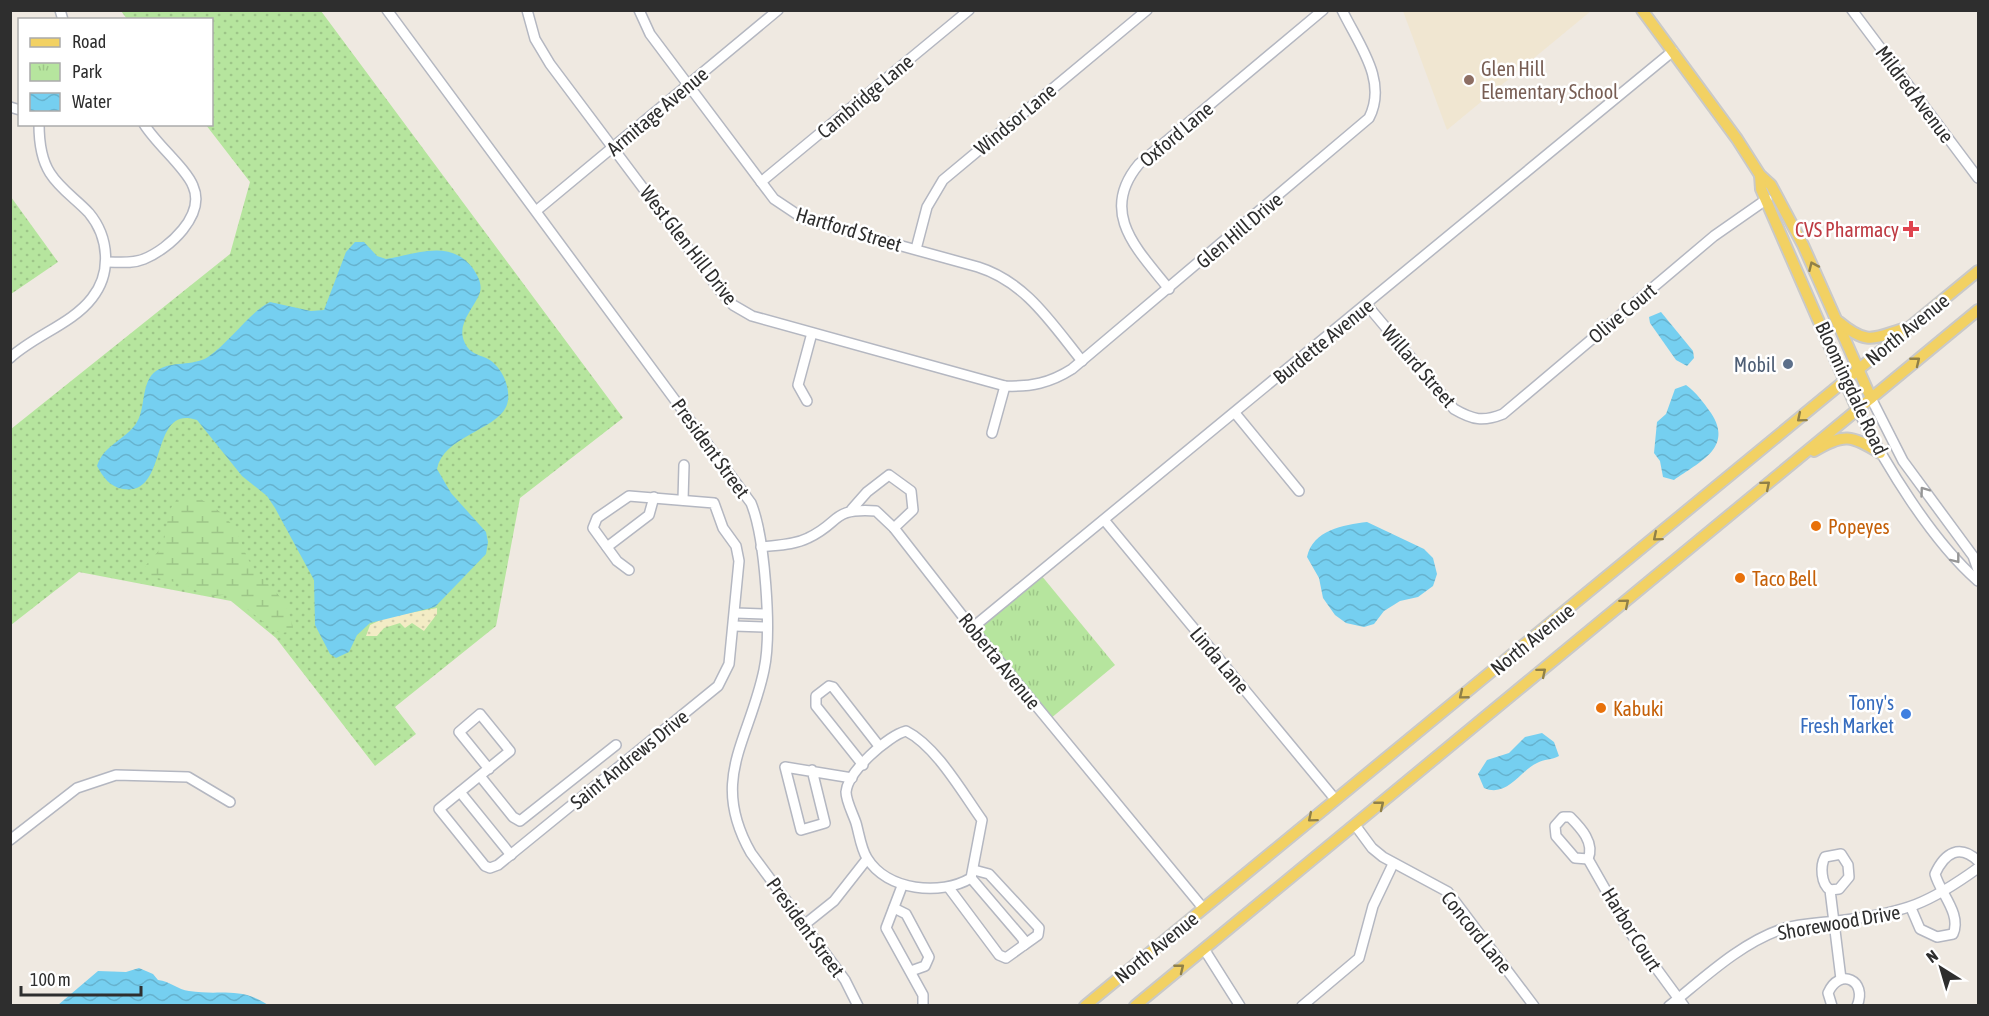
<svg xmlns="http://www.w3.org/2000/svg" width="1989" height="1016" viewBox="0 0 1989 1016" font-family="'Asap Condensed',sans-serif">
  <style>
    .education { fill: #f0e6d1 }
    .grass { fill: url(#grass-dots) }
    .wetland { fill: url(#wetland-marsh) }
    .sand { fill: url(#sand-dots) }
    .park { fill: url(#park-tufts) }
    .water { fill: url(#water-waves) }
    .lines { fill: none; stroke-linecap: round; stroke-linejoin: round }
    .minor-casing { stroke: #b4b7c1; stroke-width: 12 }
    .major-casing { stroke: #c9c9c9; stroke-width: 14 }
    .minor { stroke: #fff; stroke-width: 9 }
    .major { stroke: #f2d163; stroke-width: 10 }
    .oneway { stroke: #908048 }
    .oneway2 { stroke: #969696 }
    .education-dot { fill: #8d6e63; stroke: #fff; stroke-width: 2 }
    .health-dot { fill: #e0444e; stroke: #fff; stroke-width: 2 }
    .service-dot { fill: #5c6f8a; stroke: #fff; stroke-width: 2 }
    .food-dot { fill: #e8710a; stroke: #fff; stroke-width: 2 }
    .shop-dot { fill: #3f7fe0; stroke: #fff; stroke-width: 2 }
    .labels { text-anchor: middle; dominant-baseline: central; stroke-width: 5; stroke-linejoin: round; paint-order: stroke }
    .education-label { font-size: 20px; fill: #785e54; stroke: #fff; text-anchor: start }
    .street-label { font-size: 20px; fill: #2e2e2e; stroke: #fff }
    .health-label { font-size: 20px; fill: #be3a42; stroke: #fff; text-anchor: end }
    .service-label { font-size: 20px; fill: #4e5e75; stroke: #fff; text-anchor: end }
    .food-label { font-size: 20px; fill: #c56008; stroke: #fff; text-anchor: start }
    .shop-label { font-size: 20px; fill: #366cbe; stroke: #fff; text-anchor: end }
  </style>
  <defs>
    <pattern id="grass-dots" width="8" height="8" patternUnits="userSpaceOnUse" patternTransform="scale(1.5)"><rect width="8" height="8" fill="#b6e59e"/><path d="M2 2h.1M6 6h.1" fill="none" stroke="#9dc588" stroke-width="1.8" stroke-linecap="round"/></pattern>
    <pattern id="wetland-marsh" width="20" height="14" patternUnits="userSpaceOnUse" patternTransform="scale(1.5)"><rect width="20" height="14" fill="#b6e59e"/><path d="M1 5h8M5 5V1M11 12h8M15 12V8" fill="none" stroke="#9dc588"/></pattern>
    <pattern id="sand-dots" width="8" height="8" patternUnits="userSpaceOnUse" patternTransform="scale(1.5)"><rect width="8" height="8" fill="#f3ecc5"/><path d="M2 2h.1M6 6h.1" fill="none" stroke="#d1cbaa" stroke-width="1.8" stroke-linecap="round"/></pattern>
    <pattern id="park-tufts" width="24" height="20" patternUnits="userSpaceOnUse" patternTransform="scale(1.5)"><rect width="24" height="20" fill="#b6e59e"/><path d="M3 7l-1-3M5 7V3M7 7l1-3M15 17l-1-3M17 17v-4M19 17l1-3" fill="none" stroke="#9dc588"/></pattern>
    <pattern id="water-waves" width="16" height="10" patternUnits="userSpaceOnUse" patternTransform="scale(1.5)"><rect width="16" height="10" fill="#75cff0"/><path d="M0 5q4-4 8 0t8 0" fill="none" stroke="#66b2ce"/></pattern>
  </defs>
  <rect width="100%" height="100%" fill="#efe9e1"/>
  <!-- education -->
  <path class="education" d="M1403 11H1591L1447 130Z"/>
  <!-- grass -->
  <g class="grass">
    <path d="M121 11H321L623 418 520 498 496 626 395 707 416 734 375 766 276 638 231 601 79 572 11 625V429L230 254 250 182 206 125 212 124V20L127 19Z"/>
    <path d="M11 197 58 262 11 294H10Z"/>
  </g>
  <!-- wetland -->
  <path class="wetland" d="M189 495C209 501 229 516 238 535 243 544 245 555 251 564 269 590 286 592 293 628L290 632 280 633 272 629 229 594 215 596 205 595 183 584 149 576 144 571C145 561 158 555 162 545 171 525 162 501 189 495Z"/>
  <!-- sand -->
  <path class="sand" d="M437 608V614L424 631 412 623 405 628 400 623 384 628 377 636H366L370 625 387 617Z"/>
  <!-- park -->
  <path class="park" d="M1041 575 1115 665 1050 719 975 628Z"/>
  <!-- water -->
  <g class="water">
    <path d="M355 242H364L377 256 386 259C417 254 452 238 474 270 479 278 483 286 479 295 473 309 457 324 464 341 469 354 478 354 488 359 503 367 513 392 506 407 495 430 443 437 437 469L451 493 486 532 488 542 486 554 435 607 370 623 357 635 349 652 336 658 330 654 315 625 314 580 275 508 267 496 242 476 197 420C148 403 170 497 123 489 110 487 103 477 97 466 104 443 130 439 139 418 145 404 142 381 156 371 172 360 192 367 208 357 230 342 250 312 270 302L311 311 324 310 346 252Z"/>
    <path d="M1661 312 1693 351 1694 358 1687 366 1676 360 1650 323 1649 317Z"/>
    <path d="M1686 385C1697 393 1703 402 1711 413 1734 448 1699 462 1674 480L1663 477 1660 461 1654 453 1657 422 1666 414 1675 389Z"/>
    <path d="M1367 522 1424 549 1433 558 1437 574 1433 586 1418 597 1400 601 1384 611 1374 624 1364 627 1346 623 1335 615 1323 598 1319 578 1307 557C1313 530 1343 525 1367 522Z"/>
    <path d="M1542 733 1554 742 1559 756C1552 760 1544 759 1537 763 1520 771 1507 798 1484 788L1478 774 1487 760 1509 753 1525 737Z"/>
    <path d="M139 968 153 974 158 980C170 981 178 990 189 991 219 996 240 986 268 1005H58L98 971 126 972Z"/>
  </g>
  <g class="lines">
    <!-- minor casing -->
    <g class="minor-casing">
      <g id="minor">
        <path d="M60 10 63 20"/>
        <path d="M387 10 751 503C765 537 772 633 764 670 749 742 709 779 751 853L845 980 858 1006"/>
        <path d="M527 10 535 39 550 64 721 292 733 305 752 316 1005 386C1031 387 1050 383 1072 369L1369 118C1388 81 1359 45 1342 10"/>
        <path d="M639 10 650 34 774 199 804 219 978 267C1026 282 1052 324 1082 361"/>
        <path d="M1852 10 1978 178"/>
        <path d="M10 107 20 110"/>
        <path d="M761 182 969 10"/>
        <path d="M536 211 778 10"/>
        <path d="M916 249 927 207 943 180 1147 10"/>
        <path d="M107 262C119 262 132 264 144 259 169 249 206 215 193 186 186 168 156 144 144 124"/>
        <path d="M1169 289C1138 250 1098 213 1139 164L1323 10"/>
        <path d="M1367 305 1454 409C1473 420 1483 422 1503 414L1714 236 1767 199"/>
        <path d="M10 358C35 335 72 324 92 298 112 273 109 237 89 213 76 199 60 189 50 173 41 159 39 141 39 124"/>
        <path d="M1871 398 1903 461 1973 556 1978 570"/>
        <path d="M807 401 798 385 812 333"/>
        <path d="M1857 409C1886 465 1931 540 1978 581"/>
        <path d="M1235 413 1299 491"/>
        <path d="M992 433 1005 386"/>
        <path d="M683 500 684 465"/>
        <path d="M852 509 867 492 889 475 911 491 913 510 894 528"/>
        <path d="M1105 521 1335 799"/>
        <path d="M607 547 649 515 654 497"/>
        <path d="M761 547C777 545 794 545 808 538 842 522 830 508 876 511L894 528 972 628 1203 908"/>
        <path d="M735 613 766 614"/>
        <path d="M734 626 767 627"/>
        <path d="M972 628 1673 51"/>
        <path d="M906 731C936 746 962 792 982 820L971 878C941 896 887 891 867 858 861 849 859 833 856 823 853 814 846 801 846 792 848 771 888 736 906 731Z"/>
        <path d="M863 765 816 706V696L829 686 833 687 879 746"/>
        <path d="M489 769 459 732 480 714 510 751 439 809 485 866 490 868 498 865 718 686 729 664 739 561 736 546 723 528 714 503 629 496 597 518 593 528 617 561 629 570"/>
        <path d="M812 770 825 823 801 830 785 767 852 778"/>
        <path d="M480 776 513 817 520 821 616 745"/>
        <path d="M460 792 511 855"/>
        <path d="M1563 817H1570C1581 828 1595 843 1588 859L1575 858 1556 836 1555 826Z"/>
        <path d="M1355 825 1372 848 1383 857 1448 892 1534 1006"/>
        <path d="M10 840 77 788 116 775 188 777 230 802"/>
        <path d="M1588 859 1629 931 1684 1006"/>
        <path d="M974 870 989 874 1039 928 1038 935 1024 945"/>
        <path d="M902 886 886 928 923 995V1006"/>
        <path d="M949 888 999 955 1006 958 1024 945 1023 939 971 878"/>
        <path d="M1830 890 1839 889 1849 877 1848 865 1841 854 1825 857C1820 866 1821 884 1830 890L1841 979"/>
        <path d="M894 908 906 914 929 957 925 966 911 971"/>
        <path d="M1911 908 1920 929 1937 937 1953 934C1962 914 1940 893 1935 874 1945 852 1960 844 1978 861"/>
        <path d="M804 925 834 901 867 859"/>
        <path d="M1204 949 1240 1006"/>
        <path d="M1302 1006 1359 958 1373 906 1393 864"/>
        <path d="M1669 1006C1704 978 1739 944 1782 929 1802 923 1824 923 1845 920 1906 912 1928 904 1978 868"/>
        <path d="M1832 1006 1828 993C1839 967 1868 980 1857 1006"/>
      </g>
    </g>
    <!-- major casing -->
    <g class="major-casing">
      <g id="major">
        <path d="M1642 10 1737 139 1760 175 1771 185 1803 245 1871 398"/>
        <path d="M1760 175 1761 189 1857 409"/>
        <path d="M1839 322C1868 346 1873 338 1906 328"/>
        <path d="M1814 451C1844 433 1851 435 1880 453"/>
        <path d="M1085 1006 1978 271"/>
        <path d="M1135 1006 1978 310"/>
      </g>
    </g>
    <!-- minor -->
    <use href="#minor" class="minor"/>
    <!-- major -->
    <use href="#major" class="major"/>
  </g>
  <!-- one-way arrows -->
  <defs><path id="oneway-chevron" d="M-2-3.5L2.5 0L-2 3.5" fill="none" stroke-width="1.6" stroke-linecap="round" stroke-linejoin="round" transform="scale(1.5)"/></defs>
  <g class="oneway">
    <use href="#oneway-chevron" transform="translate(1813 266) rotate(-114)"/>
    <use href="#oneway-chevron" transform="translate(1916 361) rotate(-39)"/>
    <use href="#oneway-chevron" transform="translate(1801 418) rotate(140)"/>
    <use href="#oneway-chevron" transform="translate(1766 485) rotate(-40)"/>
    <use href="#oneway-chevron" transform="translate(1657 537) rotate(140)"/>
    <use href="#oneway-chevron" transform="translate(1625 603) rotate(-40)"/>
    <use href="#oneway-chevron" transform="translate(1542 672) rotate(-40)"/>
    <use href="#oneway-chevron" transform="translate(1463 695) rotate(141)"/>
    <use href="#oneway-chevron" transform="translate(1380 805) rotate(-39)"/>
    <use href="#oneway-chevron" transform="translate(1312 818) rotate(140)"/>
    <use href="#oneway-chevron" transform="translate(1180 968) rotate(-39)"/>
  </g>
  <g class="oneway2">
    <use href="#oneway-chevron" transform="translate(1924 491) rotate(-126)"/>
    <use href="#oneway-chevron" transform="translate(1956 559) rotate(52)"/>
  </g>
  <!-- markers -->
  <circle class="education-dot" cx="1469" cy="80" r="6"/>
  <path class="health-dot" d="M1908 220h6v6h6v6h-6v6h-6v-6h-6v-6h6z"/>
  <circle class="service-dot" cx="1788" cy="364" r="6"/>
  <g class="food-dot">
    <circle cx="1816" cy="526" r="6"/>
    <circle cx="1740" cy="578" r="6"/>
    <circle cx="1601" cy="708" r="6"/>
  </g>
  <circle class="shop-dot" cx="1906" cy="714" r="6"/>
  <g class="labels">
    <!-- education labels -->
    <g class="education-label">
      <text x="1481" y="68">Glen Hill<tspan x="1481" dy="23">Elementary School</tspan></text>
    </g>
    <!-- street labels -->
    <g class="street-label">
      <text transform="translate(1915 94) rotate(53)">Mildred Avenue</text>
      <text transform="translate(865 96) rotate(-40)">Cambridge Lane</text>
      <text transform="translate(657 111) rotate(-40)">Armitage Avenue</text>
      <text transform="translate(1015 119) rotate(-40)">Windsor Lane</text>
      <text transform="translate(1176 134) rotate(-40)">Oxford Lane</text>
      <text transform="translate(849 229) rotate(17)">Hartford Street</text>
      <text transform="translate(1239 230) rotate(-40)">Glen Hill Drive</text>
      <text transform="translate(689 245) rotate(52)">West Glen Hill Drive</text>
      <text transform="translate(1622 313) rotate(-40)">Olive Court</text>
      <text transform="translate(1907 329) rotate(-39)">North Avenue</text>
      <text transform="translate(1323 341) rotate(-39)">Burdette Avenue</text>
      <text transform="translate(1419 366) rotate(49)">Willard Street</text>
      <text transform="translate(1852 388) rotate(65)">Bloomingdale Road</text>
      <text transform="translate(711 448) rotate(54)">President Street</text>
      <text transform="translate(1532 639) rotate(-39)">North Avenue</text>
      <text transform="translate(1220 660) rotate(50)">Linda Lane</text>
      <text transform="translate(1000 661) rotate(51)">Roberta Avenue</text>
      <text transform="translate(629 759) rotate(-39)">Saint Andrews Drive</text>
      <text transform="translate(1839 922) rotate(-10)">Shorewood Drive</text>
      <text transform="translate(806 927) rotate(54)">President Street</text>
      <text transform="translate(1632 929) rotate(58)">Harbor Court</text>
      <text transform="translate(1477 932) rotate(51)">Concord Lane</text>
      <text transform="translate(1156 947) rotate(-39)">North Avenue</text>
    </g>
    <!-- health labels -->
    <g class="health-label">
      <text x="1899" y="229">CVS Pharmacy</text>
    </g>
    <!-- service labels -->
    <g class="service-label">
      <text x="1776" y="364">Mobil</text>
    </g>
    <!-- food labels -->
    <g class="food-label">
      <text x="1828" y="526">Popeyes</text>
      <text x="1752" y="578">Taco Bell</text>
      <text x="1613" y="708">Kabuki</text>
    </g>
    <!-- shop labels -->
    <g class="shop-label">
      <text x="1894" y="702">Tony's<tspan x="1894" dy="23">Fresh Market</tspan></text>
    </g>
  </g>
  <!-- border -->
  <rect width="1989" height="1016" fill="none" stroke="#2e2e2e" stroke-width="24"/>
  <!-- legend -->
  <rect x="18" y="18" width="195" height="108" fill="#ffffff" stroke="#ababab" stroke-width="1.5"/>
  <rect x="30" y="38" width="30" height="9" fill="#f2d163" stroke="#ababab" stroke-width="1.5"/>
  <text x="72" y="48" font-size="18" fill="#2e2e2e">Road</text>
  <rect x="30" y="63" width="30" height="18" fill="url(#park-tufts)" stroke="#ababab" stroke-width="1.5"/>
  <text x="72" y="78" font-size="18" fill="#2e2e2e">Park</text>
  <rect x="30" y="93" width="30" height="18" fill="url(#water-waves)" stroke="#ababab" stroke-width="1.5"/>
  <text x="72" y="108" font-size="18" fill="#2e2e2e">Water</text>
  <!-- north arrow -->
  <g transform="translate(1941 968) rotate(323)" stroke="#ffffff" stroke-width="4.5" paint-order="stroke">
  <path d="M0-4.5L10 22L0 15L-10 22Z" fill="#2e2e2e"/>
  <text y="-9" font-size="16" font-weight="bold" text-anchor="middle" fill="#2e2e2e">N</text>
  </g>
  <!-- scale -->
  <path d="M21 986v9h120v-9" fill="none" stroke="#2e2e2e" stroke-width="3"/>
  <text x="30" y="986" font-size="18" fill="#2e2e2e" stroke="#ffffff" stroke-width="4.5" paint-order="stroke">100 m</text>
</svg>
